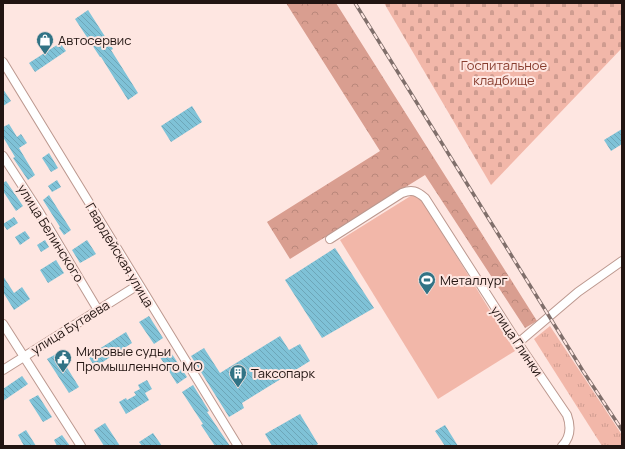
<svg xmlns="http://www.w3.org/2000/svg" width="625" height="449" viewBox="0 0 625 449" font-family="Manrope,sans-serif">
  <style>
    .grass { fill: url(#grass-tufts) }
    .forest { fill: url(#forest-crowns) }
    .cemetery { fill: url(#cemetery-stones) }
    .green { fill: #f2b7a9 }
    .building { fill: url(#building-back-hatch) }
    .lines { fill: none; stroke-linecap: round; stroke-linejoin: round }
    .minor-casing { stroke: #bc988f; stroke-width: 10 }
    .minor { stroke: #fff; stroke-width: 8 }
    .rail-casing { stroke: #806f6b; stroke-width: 3.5 }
    .rail { stroke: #fee6e1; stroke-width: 2; stroke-dasharray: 6; stroke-linecap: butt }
    .labels { text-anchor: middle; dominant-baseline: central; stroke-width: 4; stroke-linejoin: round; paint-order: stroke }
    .poi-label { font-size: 13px; fill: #221512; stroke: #fee6e1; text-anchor: start }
    .park-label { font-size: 13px; fill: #883e2f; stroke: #fee6e1 }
    .street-label { font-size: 13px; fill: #221512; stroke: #fee6e1 }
  </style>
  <defs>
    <pattern id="grass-tufts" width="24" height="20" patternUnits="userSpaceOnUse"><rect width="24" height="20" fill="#f2b7a9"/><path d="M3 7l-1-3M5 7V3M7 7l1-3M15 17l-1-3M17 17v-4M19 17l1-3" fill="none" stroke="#cf9c90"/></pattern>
    <pattern id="forest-crowns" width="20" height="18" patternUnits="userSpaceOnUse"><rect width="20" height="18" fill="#d99e90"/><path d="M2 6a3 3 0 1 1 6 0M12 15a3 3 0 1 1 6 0" fill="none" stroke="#ba877b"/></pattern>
    <pattern id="cemetery-stones" width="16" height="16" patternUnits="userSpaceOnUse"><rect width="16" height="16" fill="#f2b7a9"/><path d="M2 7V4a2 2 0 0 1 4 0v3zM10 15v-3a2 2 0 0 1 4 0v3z" fill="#cf9c90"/></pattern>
    <pattern id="building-back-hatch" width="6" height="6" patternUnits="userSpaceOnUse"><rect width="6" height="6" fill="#7fc2d7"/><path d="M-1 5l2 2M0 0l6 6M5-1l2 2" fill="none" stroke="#6da6b8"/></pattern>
  </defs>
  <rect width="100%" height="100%" fill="#fee6e1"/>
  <!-- grass -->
  <path class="grass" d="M550 326 622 435V446H602L534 339Z"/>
  <!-- forest -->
  <path class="forest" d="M286 3H336L537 321 525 328 425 175 290 259 267 222 380 151Z"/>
  <!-- cemetery -->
  <path class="cemetery" d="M384 3H622V48L491 185Z"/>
  <!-- green -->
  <path class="green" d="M417 192 515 351 438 399 340 240Z"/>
  <!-- building -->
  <g class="building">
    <path d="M88 10 113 49 111 50 138 93 128 100 101 57H100L75 19Z"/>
    <path d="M60 43 66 51 35 72 29 63Z"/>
    <path d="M3 89 11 101 3 106Z"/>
    <path d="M192 106 202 122 171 142 161 126Z"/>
    <path d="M9 124 17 137 21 134 27 143 19 148 35 175 28 180 13 158 15 157 3 137V127Z"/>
    <path d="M622 129V144L611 151 604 140Z"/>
    <path d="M49 153 58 168 51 172 42 158Z"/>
    <path d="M57 180 61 187 52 192 48 186Z"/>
    <path d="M6 181 23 206 16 211 3 191V183Z"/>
    <path d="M49 195 71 230 64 235 59 228 60 227 43 200Z"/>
    <path d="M14 217 18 223 7 230 3 224Z"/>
    <path d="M25 231 30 238 20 245 15 237Z"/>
    <path d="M45 240 49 247 41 252 37 245Z"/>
    <path d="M87 240 96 254 80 263 72 250Z"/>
    <path d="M335 248 374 308 322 338 285 280Z"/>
    <path d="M56 260 64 273 48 283 40 270Z"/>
    <path d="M3 276 14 293 22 287 30 299 14 310 3 292Z"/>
    <path d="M149 316 163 338 154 344 139 322Z"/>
    <path d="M126 332 132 343 95 367 88 356Z"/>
    <path d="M280 336 289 350 300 344 310 361 242 403 244 408 229 417 191 356 204 348 220 373Z"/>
    <path d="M168 348 187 377 177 384 158 354Z"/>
    <path d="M58 353 79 387 69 393 47 359Z"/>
    <path d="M22 376 28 384 3 401V389Z"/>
    <path d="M147 380 152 389 145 393 149 400 126 414 119 402 126 398 127 400 136 395 134 392 140 389 138 385Z"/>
    <path d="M193 385 209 411 207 412 230 446H215L201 425 203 424 182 392Z"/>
    <path d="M38 395 52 417 43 422 29 400Z"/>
    <path d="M300 414 318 444 315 446H272L265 434Z"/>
    <path d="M105 423 120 446H104L94 430Z"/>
    <path d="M445 425 458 446H445L435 431Z"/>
    <path d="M26 430 36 446H24L18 435Z"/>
    <path d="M153 433 162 446H142L139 442Z"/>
    <path d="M62 435 70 446H57L54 440Z"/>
  </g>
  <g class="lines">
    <!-- minor casing -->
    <g class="minor-casing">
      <g id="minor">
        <path d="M3 62 238 446"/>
        <path d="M3 156 40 213 98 310"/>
        <path d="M330 239 402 193C412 189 417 191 425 198L518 343 567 415C571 426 571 437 562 446"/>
        <path d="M3 324 81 446"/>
        <path d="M518 343 578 292 622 261"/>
        <path d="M3 370 138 285"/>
      </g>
    </g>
    <!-- minor -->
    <use href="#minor" class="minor"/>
    <!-- rail casing -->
    <g class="rail-casing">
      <path id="rail" d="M355 3 583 371 622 430"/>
    </g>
    <!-- rail -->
    <use href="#rail" class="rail"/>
  </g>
  <!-- icons -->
  <defs>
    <g id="shop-pin" transform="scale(0.9)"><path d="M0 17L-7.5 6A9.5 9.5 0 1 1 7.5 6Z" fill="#317385" stroke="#fee6e1"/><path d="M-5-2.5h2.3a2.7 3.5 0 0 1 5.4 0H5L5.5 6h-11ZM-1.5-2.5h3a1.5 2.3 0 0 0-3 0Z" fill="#fff"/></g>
    <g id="stadium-pin" transform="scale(0.9)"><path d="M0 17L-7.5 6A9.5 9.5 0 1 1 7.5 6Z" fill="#317385" stroke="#fee6e1"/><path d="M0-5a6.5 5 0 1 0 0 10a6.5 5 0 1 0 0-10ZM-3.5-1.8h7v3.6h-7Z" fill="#fff"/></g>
    <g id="civic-pin" transform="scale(0.9)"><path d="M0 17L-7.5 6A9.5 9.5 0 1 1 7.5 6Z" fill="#317385" stroke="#fee6e1"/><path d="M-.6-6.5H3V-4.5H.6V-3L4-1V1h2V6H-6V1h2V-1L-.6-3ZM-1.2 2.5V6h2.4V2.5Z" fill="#fff"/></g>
    <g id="building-pin" transform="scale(0.9)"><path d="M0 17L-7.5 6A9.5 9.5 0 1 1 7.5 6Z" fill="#317385" stroke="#fee6e1"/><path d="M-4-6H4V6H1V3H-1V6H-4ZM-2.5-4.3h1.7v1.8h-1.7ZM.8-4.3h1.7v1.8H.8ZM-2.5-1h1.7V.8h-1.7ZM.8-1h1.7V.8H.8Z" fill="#fff"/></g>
  </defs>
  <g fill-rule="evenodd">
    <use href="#shop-pin" x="45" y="40"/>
    <use href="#stadium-pin" x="427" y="280"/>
    <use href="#civic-pin" x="63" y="358"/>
    <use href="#building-pin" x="238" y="373"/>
  </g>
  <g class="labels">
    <!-- poi labels -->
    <g class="poi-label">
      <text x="58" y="40">Автосервис</text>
      <text x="440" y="280">Металлург</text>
      <text x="76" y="351">Мировые судьи<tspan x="76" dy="15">Промышленного МО</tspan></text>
      <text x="251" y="373">Таксопарк</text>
    </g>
    <!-- park labels -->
    <g class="park-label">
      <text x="504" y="65">Госпитальное<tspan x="504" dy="15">кладбище</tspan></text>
    </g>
    <!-- street labels -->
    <g class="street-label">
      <text transform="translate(51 233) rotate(58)">улица Белинского</text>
      <text transform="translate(120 255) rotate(59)">Гвардейская улица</text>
      <text transform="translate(70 327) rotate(-32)">улица Бутаева</text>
      <text transform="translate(517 341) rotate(56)">улица Глинки</text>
    </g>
  </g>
  <!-- border -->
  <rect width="625" height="449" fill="none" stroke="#221512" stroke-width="8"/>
</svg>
